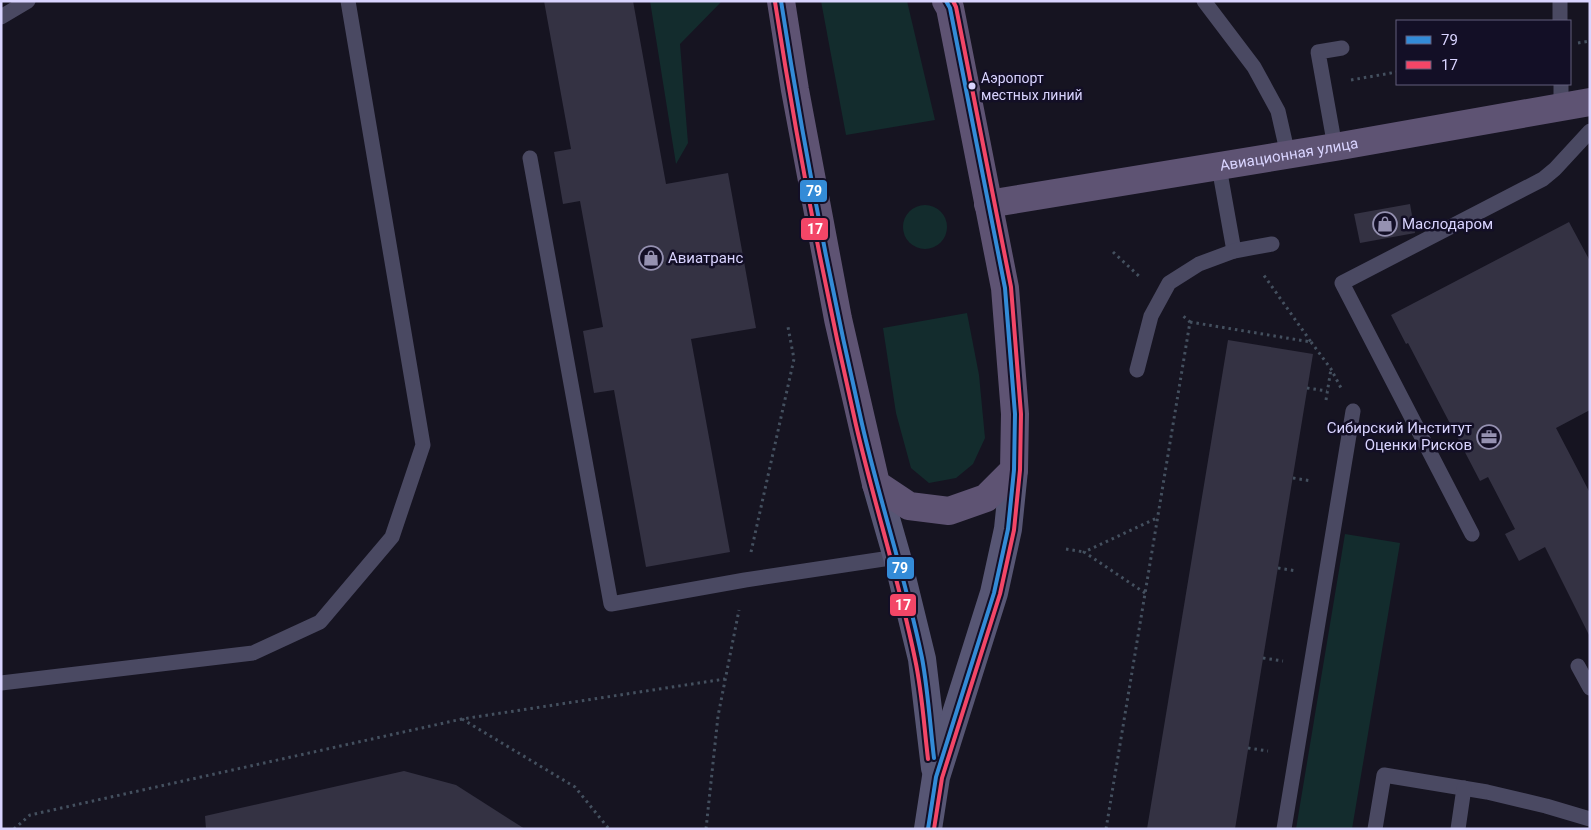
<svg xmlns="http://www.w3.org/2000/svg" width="1591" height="830" viewBox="0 0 1591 830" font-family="Roboto,sans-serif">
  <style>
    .green { fill: #132c2d }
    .building { fill: #343243 }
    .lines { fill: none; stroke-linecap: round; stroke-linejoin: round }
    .path { stroke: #44505f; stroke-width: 3; stroke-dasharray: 2.5 4; stroke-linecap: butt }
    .lane { stroke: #4a4962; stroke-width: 15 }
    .secondary { stroke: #575674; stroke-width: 28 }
    .primary { stroke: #5e5373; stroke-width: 28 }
    .bus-1-casing { stroke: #130f26; stroke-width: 8 }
    .bus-2-casing { stroke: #130f26; stroke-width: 8 }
    .bus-1 { stroke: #338bd7; stroke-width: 4 }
    .bus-2 { stroke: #f34667; stroke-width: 4 }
    .bus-dot { fill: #d9d4ff; stroke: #130f26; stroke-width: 2 }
    .labels { text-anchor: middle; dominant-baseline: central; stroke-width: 5; stroke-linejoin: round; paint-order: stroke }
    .bus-label { font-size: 14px; fill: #d9d4ff; stroke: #130f26; text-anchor: start }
    .street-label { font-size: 15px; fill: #d9d4ff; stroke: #130f26 }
    .poi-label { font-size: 15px; fill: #d9d4ff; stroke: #130f26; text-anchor: start }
    .line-badge { stroke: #130f26; stroke-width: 2 }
    .badge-label { font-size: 14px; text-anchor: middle; font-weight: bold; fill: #fff }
  </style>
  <rect width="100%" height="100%" fill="#161421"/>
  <!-- green -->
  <g class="green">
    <path d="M650 1H722L680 44 688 143 676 164Z"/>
    <path d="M821 1H907L935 120 846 135Z"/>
    <circle cx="925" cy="227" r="22"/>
    <path d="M967 313 979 375 985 438 973 464 956 478 929 483 911 468 896 413 883 328Z"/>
    <path d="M1345 534 1400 543 1352 829H1296Z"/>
  </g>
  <!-- building -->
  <g class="building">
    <path d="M544 1H633L666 184 728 173 756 328 691 339 730 552 646 567 614 390 594 393 583 331 603 327 580 201 563 204 554 152 571 149Z"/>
    <path d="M1410 204 1415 233 1360 243 1354 214Z"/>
    <path d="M1569 222 1590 261V410L1556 428 1590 493V637L1545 547 1519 561 1505 534 1515 529 1488 477 1480 481 1408 343 1406 344 1391 315Z"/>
    <path d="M1228 340 1313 354 1235 829H1147Z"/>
    <path d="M404 771 456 785 525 829H206L205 816Z"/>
  </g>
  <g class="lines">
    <!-- path -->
    <g class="path">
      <path d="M1578 43 1590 41"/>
      <path d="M1351 80 1397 72"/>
      <path d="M1113 252 1140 277"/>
      <path d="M1190 322 1311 342 1263 274"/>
      <path d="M1311 342 1331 369 1341 388"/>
      <path d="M1307 388 1327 391"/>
      <path d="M1326 400 1331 369"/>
      <path d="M1293 478 1312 481"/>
      <path d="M1066 549 1084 552"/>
      <path d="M751 552 794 359 788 327"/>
      <path d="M1278 568 1297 571"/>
      <path d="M1145 593 1084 552 1157 518"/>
      <path d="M1263 658 1283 661"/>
      <path d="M462 719 575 787 609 829"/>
      <path d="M1248 748 1268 751"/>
      <path d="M14 829 30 815 462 719 725 679"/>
      <path d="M706 829 718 716 739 610"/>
      <path d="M1106 829 1190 322 1182 315"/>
    </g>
    <!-- lane -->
    <g class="lane">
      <path d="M1204 1 1254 67 1278 111 1288 155"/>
      <path d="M1560 1V21"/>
      <path d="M1 17 28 1"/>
      <path d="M1561 84V106"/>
      <path d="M1335 147 1318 52 1342 48"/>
      <path d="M530 158 611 604 745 580 897 557"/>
      <path d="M1219 167 1234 251"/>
      <path d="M1137 370 1151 316 1169 283 1199 264 1234 251 1272 244"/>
      <path d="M1472 534 1342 283 1543 179 1555 169 1590 131"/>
      <path d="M1578 666 1590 688"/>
      <path d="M1 683 253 653 320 622 392 537 423 445 348 1"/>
      <path d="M1284 829 1353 411"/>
      <path d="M1375 829 1384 775 1487 792 1546 806 1590 819"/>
      <path d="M1458 829 1464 788"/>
    </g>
    <!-- secondary -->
    <g class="secondary">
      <path d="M876 484 897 557 922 659 935 768"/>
      <path d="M928 829 936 777 994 593 1008 529 1014 470"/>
    </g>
    <!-- primary -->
    <g class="primary">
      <path d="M781 1 795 90 838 319 876 484 909 506 949 511 986 498 1014 470 1015 414 1005 288 950 8 946 1"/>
      <path id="s1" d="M988 204 1335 147 1590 102"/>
    </g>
    <!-- bus-1 casing -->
    <g class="bus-1-casing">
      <g id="bus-1">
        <path d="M781 1C803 143 830 284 862 424 880 503 906 579 922 658 928 690 930 725 934 758"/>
        <path d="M928 829 936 777 994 593 1008 529 1014 470 1015 414 1005 288 950 8 946 1"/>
      </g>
    </g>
    <!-- bus-2 casing -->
    <g class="bus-2-casing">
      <g id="bus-2">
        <path d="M775 2C797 144 824 285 856 425 874 503 899 580 915 659 922 691 924 726 928 759"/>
        <path d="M934 829 942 778 1000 594 1014 530 1020 470 1021 414 1011 287 956 7 953 1"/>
      </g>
    </g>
    <!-- bus-1 -->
    <use href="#bus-1" class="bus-1"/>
    <!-- bus-2 -->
    <use href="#bus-2" class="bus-2"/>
  </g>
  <!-- icons -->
  <defs>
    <g id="shop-ring" transform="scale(1.25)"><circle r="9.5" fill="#130f26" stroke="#9591b1" stroke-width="1.5"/><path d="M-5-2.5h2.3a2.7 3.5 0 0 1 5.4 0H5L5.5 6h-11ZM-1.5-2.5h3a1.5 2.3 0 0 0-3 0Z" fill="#9591b1"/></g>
    <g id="office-ring" transform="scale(1.25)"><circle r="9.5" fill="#130f26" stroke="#9591b1" stroke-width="1.5"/><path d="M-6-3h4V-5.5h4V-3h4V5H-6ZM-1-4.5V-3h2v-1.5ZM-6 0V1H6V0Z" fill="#9591b1"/></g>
  </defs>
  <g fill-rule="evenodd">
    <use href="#shop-ring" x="1385" y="224"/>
    <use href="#shop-ring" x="651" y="258"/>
    <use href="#office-ring" x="1489" y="437"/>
  </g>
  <!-- markers -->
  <circle class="bus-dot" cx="972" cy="86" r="4.5"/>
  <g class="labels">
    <!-- bus labels -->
    <g class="bus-label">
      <text x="981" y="78">Аэропорт<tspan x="981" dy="17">местных линий</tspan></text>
    </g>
    <!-- street labels -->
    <g class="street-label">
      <text stroke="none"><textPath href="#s1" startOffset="305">Авиационная улица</textPath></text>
    </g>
    <!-- poi labels -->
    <g class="poi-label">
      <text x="1402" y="224">Маслодаром</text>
      <text x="668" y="258">Авиатранс</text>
      <text x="1472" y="428" text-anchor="end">Сибирский Институт<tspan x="1472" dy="17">Оценки Рисков</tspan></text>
    </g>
  </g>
  <g class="line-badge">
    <rect x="799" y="179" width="29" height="24" rx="5" fill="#338bd7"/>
    <rect x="800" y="217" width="29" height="24" rx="5" fill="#f34667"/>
    <rect x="886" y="556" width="29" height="24" rx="5" fill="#338bd7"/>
    <rect x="889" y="593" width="28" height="24" rx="5" fill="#f34667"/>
  </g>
  <g class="badge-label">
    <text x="814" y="196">79</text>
    <text x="815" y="234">17</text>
    <text x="900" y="573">79</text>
    <text x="903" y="610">17</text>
  </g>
  <!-- border -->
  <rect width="1591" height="830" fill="none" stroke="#d9d4ff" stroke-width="5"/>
  <!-- legend -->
  <rect x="1396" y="20" width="175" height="65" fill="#130f26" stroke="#625e7d"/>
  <rect x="1406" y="36" width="25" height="8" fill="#338bd7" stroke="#625e7d"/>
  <text x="1441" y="45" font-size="15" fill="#d9d4ff">79</text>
  <rect x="1406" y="61" width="25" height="8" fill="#f34667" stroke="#625e7d"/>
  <text x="1441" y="70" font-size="15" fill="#d9d4ff">17</text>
</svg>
